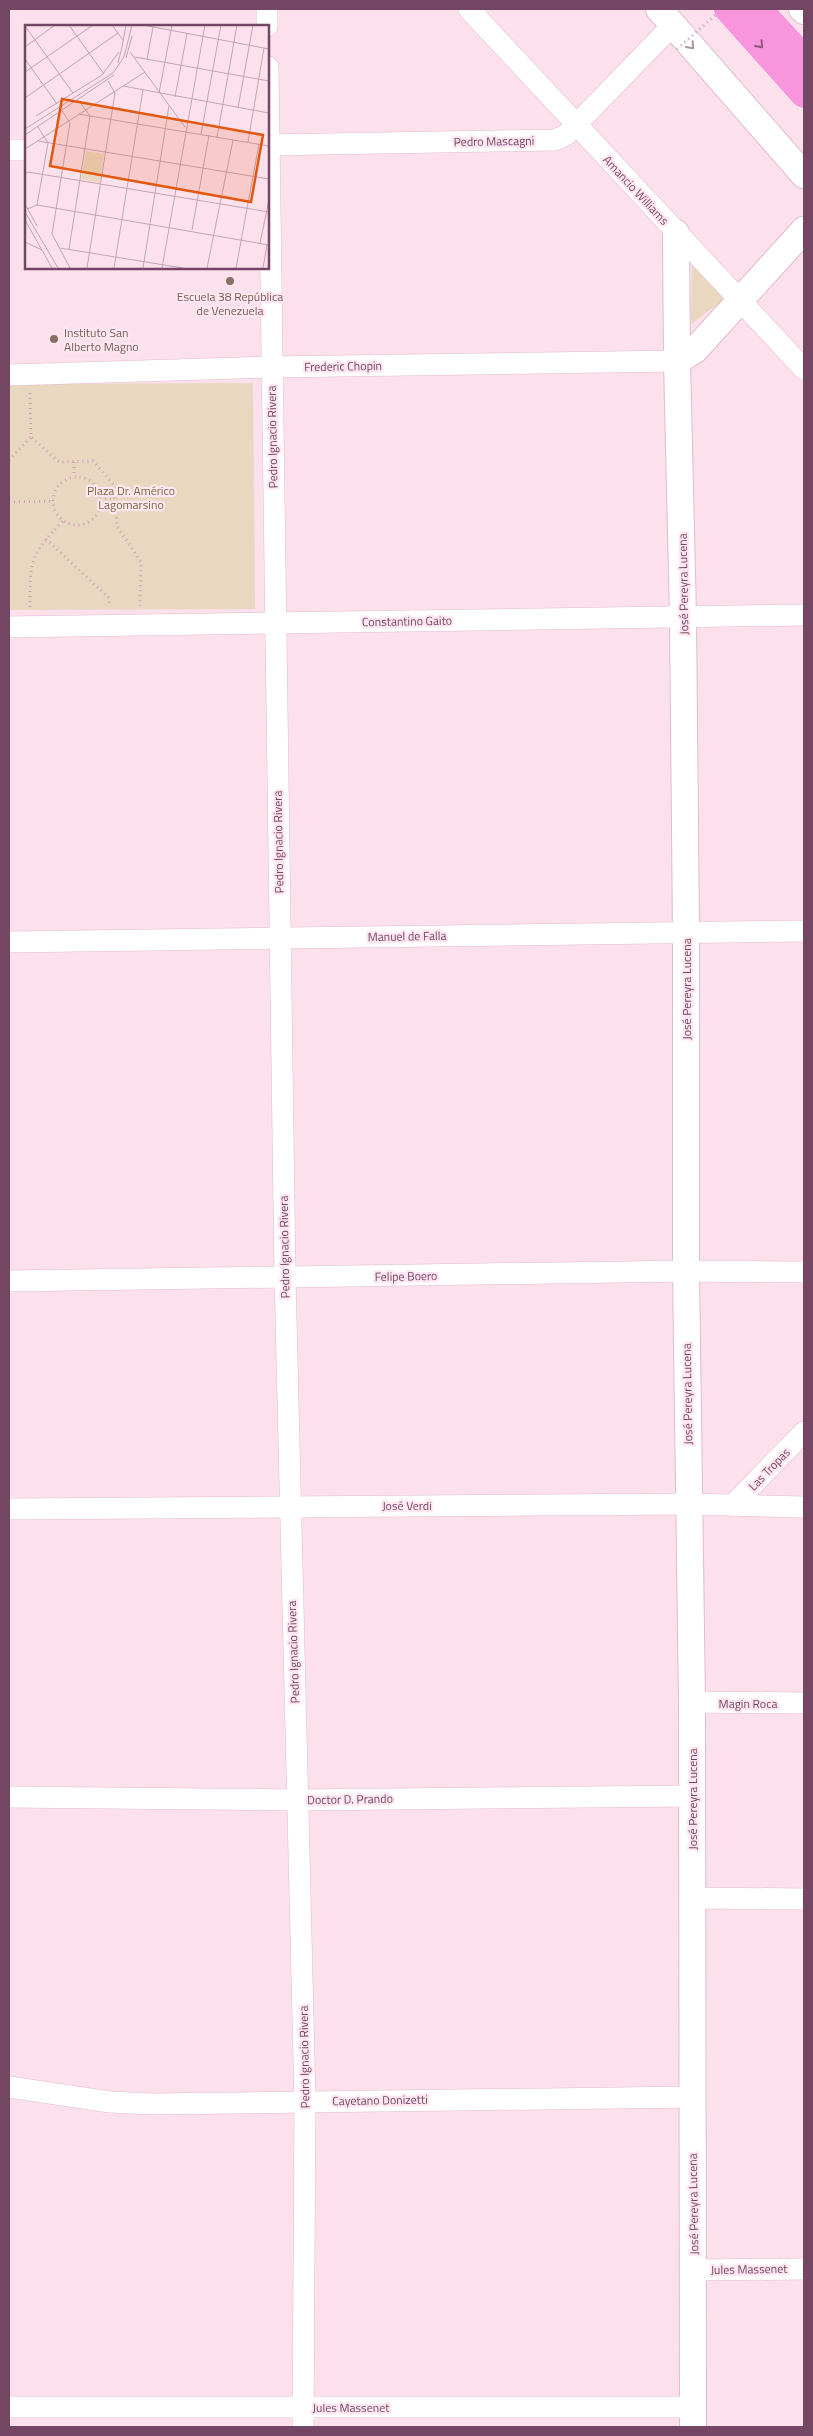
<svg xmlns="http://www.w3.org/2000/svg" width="813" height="2436" viewBox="0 0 813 2436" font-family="'Titillium Web',sans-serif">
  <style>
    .green { fill: #e9d8bf }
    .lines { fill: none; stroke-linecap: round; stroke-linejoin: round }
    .minor-casing { stroke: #e0bccf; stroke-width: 22 }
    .tertiary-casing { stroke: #e0bccf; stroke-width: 28 }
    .motorway-casing { stroke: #fff; stroke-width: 29 }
    .path { stroke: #d69bbf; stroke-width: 3; stroke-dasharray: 1 4; stroke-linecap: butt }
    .minor { stroke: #fff; stroke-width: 21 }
    .tertiary { stroke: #fff; stroke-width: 26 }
    .motorway { stroke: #f895dd; stroke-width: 28 }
    .path-bridge { stroke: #d69bbf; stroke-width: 3; stroke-dasharray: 1 4; stroke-linecap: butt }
    .oneway { stroke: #8e577b }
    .oneway2 { stroke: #ab91a1 }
    .education-dot { fill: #8d6e63; stroke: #ffe6f0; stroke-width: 2 }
    .labels { text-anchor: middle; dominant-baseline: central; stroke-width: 4.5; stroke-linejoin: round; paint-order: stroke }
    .street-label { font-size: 12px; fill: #734763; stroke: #ffe6f0 }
    .education-label { font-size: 12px; fill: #785e54; stroke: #ffe6f0 }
    .park-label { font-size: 12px; fill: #79683f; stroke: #ffe6f0 }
    .inset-road { fill: none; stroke: #c5a3b5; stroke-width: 1 }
    .view { fill: #e25810; fill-opacity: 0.15; stroke: #e25810; stroke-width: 2.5 }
    .inset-edge { fill: none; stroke: #734763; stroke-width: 2.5 }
  </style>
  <rect width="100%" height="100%" fill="#fce0eb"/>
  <!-- green -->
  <g class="green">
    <path d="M692 266 725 299 691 324Z"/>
    <path d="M253 383 255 609 9 610V384Z"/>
  </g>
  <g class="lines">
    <!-- minor casing -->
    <g class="minor-casing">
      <g id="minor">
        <path d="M267 9V26"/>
        <path d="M469 9 804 369"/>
        <path d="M268 67 285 1277 305 2101 303 2427"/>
        <path d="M268 145 555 140 566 135 673 25"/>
        <path d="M9 150H26"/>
        <path d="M9 375 271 367 677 361"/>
        <path d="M9 627 804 615"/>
        <path d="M9 942 804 931"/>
        <path d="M9 1281 686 1271 804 1272"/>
        <path d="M733 1505 804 1432"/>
        <path d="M9 1509 688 1504 804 1507"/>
        <path d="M692 1702 804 1703"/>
        <path d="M9 1797 297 1800 692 1796"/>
        <path d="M692 1898 804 1899"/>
        <path d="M9 2087 110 2102 153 2104 692 2097"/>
        <path d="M695 2270 804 2269"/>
        <path d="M9 2407H693"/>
      </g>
    </g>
    <!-- tertiary casing -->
    <g class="tertiary-casing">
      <g id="tertiary">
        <path d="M659 9 804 175"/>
        <path d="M802 9 804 11"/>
        <path d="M676 233 677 361"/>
        <path d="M693 2427 692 1702 686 1271V932L683 617 677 361 695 350 804 230"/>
      </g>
    </g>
    <!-- motorway casing -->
    <g class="motorway-casing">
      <g id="motorway">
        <path d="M728 9 804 94"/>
        <path d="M758 9 804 59"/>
      </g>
    </g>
    <!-- path -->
    <g class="path">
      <path d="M30 393 31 437 59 462 93 461 114 485 117 526 141 562 140 606"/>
      <path d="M9 460 31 437"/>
      <path d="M74 462V477"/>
      <circle cx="77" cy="501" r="24"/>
      <path d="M100 499 115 498"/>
      <path d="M9 502 52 501"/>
      <path d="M46 539 109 598V606"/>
      <path d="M30 607C30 559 30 556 63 521"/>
    </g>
    <!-- minor -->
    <use href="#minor" class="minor"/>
    <!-- tertiary -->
    <use href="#tertiary" class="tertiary"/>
    <!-- motorway -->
    <use href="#motorway" class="motorway"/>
    <!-- path-bridge -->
    <path class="path-bridge" d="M677 49 722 9"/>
  </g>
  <!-- one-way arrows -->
  <defs><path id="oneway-chevron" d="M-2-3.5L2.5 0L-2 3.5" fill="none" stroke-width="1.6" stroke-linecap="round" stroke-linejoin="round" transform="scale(1.25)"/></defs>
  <use class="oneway" href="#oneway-chevron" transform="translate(760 45) rotate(48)"/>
  <use class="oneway2" href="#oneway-chevron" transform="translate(691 46) rotate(49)"/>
  <!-- markers -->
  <g class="education-dot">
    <circle cx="230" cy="281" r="5"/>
    <circle cx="54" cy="339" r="5"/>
  </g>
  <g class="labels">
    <!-- street labels -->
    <g class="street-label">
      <text transform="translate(494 141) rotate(-1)">Pedro Mascagni</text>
      <text transform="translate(636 190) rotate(47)">Amancio Williams</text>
      <text transform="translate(343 366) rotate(-1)">Frederic Chopin</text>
      <text transform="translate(272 437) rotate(-91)">Pedro Ignacio Rivera</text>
      <text transform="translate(683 584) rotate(-91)">José Pereyra Lucena</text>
      <text transform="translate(407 621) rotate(-1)">Constantino Gaito</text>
      <text transform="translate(278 842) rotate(-91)">Pedro Ignacio Rivera</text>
      <text transform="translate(407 936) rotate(-1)">Manuel de Falla</text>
      <text transform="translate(686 989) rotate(-90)">José Pereyra Lucena</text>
      <text transform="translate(284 1247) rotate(-91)">Pedro Ignacio Rivera</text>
      <text transform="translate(406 1276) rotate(-1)">Felipe Boero</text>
      <text transform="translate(687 1394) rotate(-91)">José Pereyra Lucena</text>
      <text transform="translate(769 1469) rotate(-46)">Las Tropas</text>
      <text x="407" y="1505">José Verdi</text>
      <text transform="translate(293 1652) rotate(-92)">Pedro Ignacio Rivera</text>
      <text x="748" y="1703">Magin Roca</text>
      <text transform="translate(350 1799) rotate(-1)">Doctor D. Prando</text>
      <text transform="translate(692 1799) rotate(-90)">José Pereyra Lucena</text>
      <text transform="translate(304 2057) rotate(-91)">Pedro Ignacio Rivera</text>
      <text transform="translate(380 2100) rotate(-1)">Cayetano Donizetti</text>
      <text transform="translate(693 2204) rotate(-91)">José Pereyra Lucena</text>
      <text transform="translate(749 2269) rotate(-1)">Jules Massenet</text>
      <text x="351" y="2407">Jules Massenet</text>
    </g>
    <!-- education labels -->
    <g class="education-label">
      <text x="230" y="296">Escuela 38 República<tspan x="230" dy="14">de Venezuela</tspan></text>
      <text x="64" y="332" text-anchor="start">Instituto San<tspan x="64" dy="14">Alberto Magno</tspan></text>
    </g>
    <!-- park labels -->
    <g class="park-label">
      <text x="131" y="490">Plaza Dr. Américo<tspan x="131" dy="14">Lagomarsino</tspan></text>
    </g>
  </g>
  <!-- overview -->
  <g transform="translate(25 25)">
    <rect width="244" height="244" fill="#fce0eb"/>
    <path d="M61 126 79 129 75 158 56 154Z" fill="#e9d8bf"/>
    <path class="inset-road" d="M44 0 79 49M87 0 98 15M118 0 244 24M0 1 48 68M0 22 30 0M97 22 101 0M105 27 160 102M110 32 244 56M101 33 107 11M0 34 32 79M122 34 128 2M93 38 97 22M0 47 68 0M98 61 244 88M134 68 147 0M150 72 162 9M0 73 93 8M54 76 65 91 244 121M213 83 228 0M37 86 45 98 27 209 45 243M11 91 77 50 94 27M0 104 88 48 99 32 107 0M176 109 196 0M0 110 89 50M192 112 212 0M13 116 244 154M223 117 239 23M0 124 120 47M0 149 3 147 244 187M0 179 12 201M12 180 23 118 13 102M2 184 12 180 244 220M0 187 33 243M0 195 27 243M167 205 184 110M0 217 17 225M235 218 244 175M35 223 158 243M44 224 65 91 54 89M62 243 90 68 83 56M89 243 118 65M118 243 144 81M137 243 180 0M182 243 208 115M211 243 234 119M238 243 242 220"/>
    <path class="view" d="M37 74 238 110 226 177 25 141Z"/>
    <rect width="244" height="244" class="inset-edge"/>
  </g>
  <!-- border -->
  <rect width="813" height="2436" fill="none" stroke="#734763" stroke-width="20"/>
</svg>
